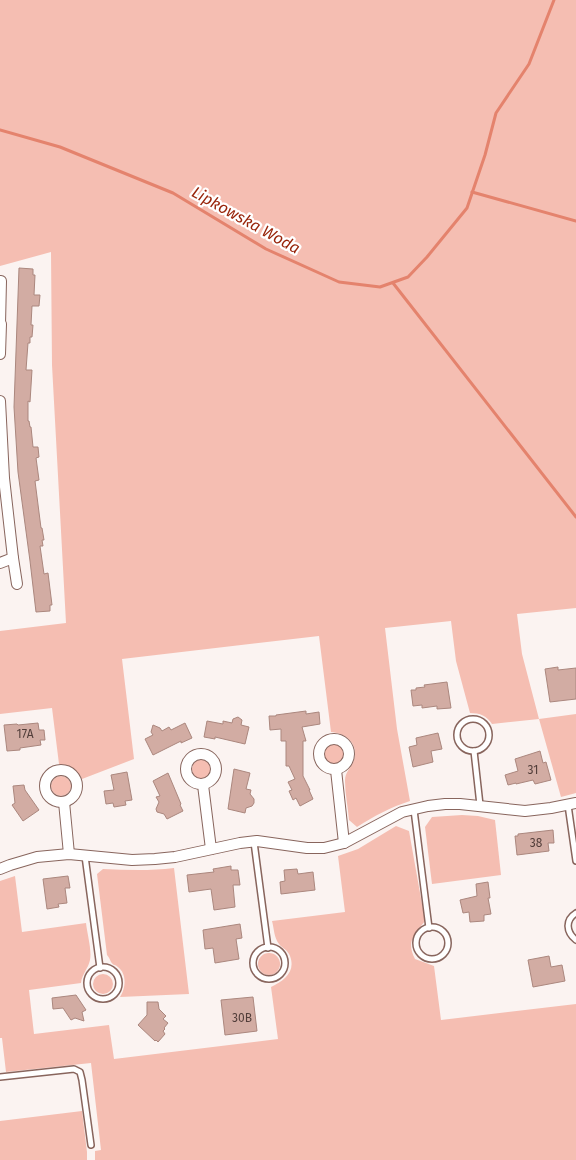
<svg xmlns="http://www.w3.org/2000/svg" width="576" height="1160" viewBox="0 0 576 1160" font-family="'Fira Sans',sans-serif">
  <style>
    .green { fill: #f5beb2 }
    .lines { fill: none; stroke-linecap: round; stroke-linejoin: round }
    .stream { stroke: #e4836d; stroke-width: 3 }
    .building { fill: #d2aca3; stroke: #ab877e }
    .lane-casing { stroke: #88655d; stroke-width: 8 }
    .street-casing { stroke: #88655d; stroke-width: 12 }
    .lane { stroke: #fff; stroke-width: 5 }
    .street { stroke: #fff; stroke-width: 10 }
    .labels { text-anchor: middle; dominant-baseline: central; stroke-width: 4.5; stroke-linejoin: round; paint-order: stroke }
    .number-label { font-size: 12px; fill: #523e3a }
    .water-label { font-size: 16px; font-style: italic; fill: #98250b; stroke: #fff }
  </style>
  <rect width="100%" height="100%" fill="#fbf3f1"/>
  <!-- green -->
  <g class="green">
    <path d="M0 0H576V608L517 614 522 654 539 719 576 714V793L561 797 539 719 492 724C487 716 480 713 470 713L456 661 451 621 385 628 397 729 410 801C391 807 374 816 357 827L349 820C348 807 345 794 345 781 345 771 351 769 354 760 359 744 346 733 331 732L319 636 122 659 134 759 82 779C77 769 70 765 59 764L52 708 0 714V631L66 623 52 365 51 252 0 266Z"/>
    <circle cx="334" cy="754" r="10"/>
    <circle cx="202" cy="769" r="10"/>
    <circle cx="61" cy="786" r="10"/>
    <path d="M462 815 478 816 495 820 501 875 432 884 425 827 432 817Z"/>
    <path d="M396 826 409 831 425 921C414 935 406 941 415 959L434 966 441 1020 576 1004V1160H95V1151L101 1150 91 1063 6 1072 2 1038H0V881L15 876 22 932 86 923C87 933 92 950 90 960 88 969 82 974 81 983L29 990 34 1034 109 1025 114 1059 278 1039 271 987C284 981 296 972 290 956 288 950 282 948 279 944 274 938 274 928 272 921L345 912 338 856 358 849Z"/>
    <path d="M174 868 189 994 120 997C126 988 127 974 118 967 113 963 115 967 111 962 110 960 109 957 107 955L97 874 103 869C127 870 150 871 174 868Z"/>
    <circle cx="269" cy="964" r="11"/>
    <circle cx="103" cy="984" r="10"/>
    <path d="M82 1111 87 1152V1160H0V1121Z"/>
  </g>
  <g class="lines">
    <!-- stream -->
    <g class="stream">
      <path d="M0 130 60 147 173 193 266 249 339 282 380 287 408 277 427 257 467 208 485 155 496 113 529 64 554 0"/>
      <path d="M472 192 576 221"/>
      <path d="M393 283 576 517"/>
    </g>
  </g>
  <!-- building -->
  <g class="building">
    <path d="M19 268 33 269V275H35L34 295H40L39 306H32L31 325H33L32 337H30V343H28L26 370H32L30 402 28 401V421H29L30 427H31L33 447H38L39 457 36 458 39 480 35 481 41 528H42L44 540H42L43 546H40L44 574 48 573 52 605H50V611L36 612 30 561 18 472 14 407Z"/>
    <path d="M558 667V670L576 668V699L550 702 545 669Z"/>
    <path d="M447 682 451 708 437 709V706L422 708V705L413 706 411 690H416V688L425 687 424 685Z"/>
    <path d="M306 711V714L319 712 320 724 302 727 306 741H303V776L310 790H309L313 799 300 806 296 798 293 800 289 791 292 790 288 782 295 779 289 766H286V741H281V729L270 730 269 716H276V715Z"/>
    <path d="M238 717 242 720 241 725 249 727 245 744 215 737V739L204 737 207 721 223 724V721L232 723 233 719Z"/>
    <path d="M38 723 39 730H44L45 740H40L41 745 20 748V750L7 751 4 725 17 724 18 725Z"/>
    <path d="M185 723 192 738 181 743V741L153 755 145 739 153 735 151 732 153 725 160 728 162 731 169 727 171 730Z"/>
    <path d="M438 733 442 749 431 751 433 762 413 767 409 747 417 745 416 738Z"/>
    <path d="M540 751 543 763 546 762 551 780 535 784 533 780 516 784V783L508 785 505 775 518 771 515 759Z"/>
    <path d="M234 769 250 773 246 789 251 790 250 794 254 799V803L252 806 246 808 245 813 228 809Z"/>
    <path d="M127 772 132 800 125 801 126 805 114 807 113 803 106 804 104 791 114 790 111 775Z"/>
    <path d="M168 773 181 804 180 805 183 811 167 819 164 814 157 812 156 809 159 802 156 797 160 796 153 781Z"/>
    <path d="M24 785 25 790 39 810 23 821 12 805 15 803 13 786Z"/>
    <path d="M553 830 554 843H548L549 851 517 855 515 836H518V834Z"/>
    <path d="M231 866V870H238L240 885H233L235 907 214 910 211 889 189 892 187 875 214 872 213 869Z"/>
    <path d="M297 869 298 874 313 872 315 890 281 894 280 882 285 881 284 870Z"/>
    <path d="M68 876 70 888H65L67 903 58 904 59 907 47 909 43 879Z"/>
    <path d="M488 882 490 898H488L491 914 484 915V921L470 922 469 912 463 913 460 900 477 896 476 884Z"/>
    <path d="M240 924 242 938 236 939 239 959 215 963 213 948 205 949 203 930Z"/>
    <path d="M549 956 551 967 562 965 565 981 533 987 528 960Z"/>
    <path d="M76 995 86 1010 82 1012 84 1021 75 1018 71 1020 63 1008 53 1009 52 998Z"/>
    <path d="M253 997 257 1031 225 1035 221 1000Z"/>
    <path d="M147 1002H158L159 1009 166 1016 163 1019 168 1023 164 1028 165 1029 163 1031 165 1034 158 1042 156 1040 155 1041 138 1025 147 1015Z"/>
  </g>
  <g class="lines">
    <!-- lane casing -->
    <g class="lane-casing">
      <g id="lane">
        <circle cx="473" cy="735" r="16"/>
        <path d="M474 751 480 805"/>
        <path d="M568 805 576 861"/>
        <path d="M414 810 429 928"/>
        <path d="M254 842 268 948"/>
        <path d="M85 856 100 968"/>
        <path d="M576 913C565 920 566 932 576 940"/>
        <circle cx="432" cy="943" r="16"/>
        <circle cx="269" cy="963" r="16"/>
        <circle cx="103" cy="983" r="16"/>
        <path d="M0 1077 74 1069 80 1072 82 1080 91 1145"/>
      </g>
    </g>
    <!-- street casing -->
    <g class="street-casing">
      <g id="street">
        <path d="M0 324 1 281"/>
        <path d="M0 354 1 324"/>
        <path d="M0 401 4 478 13 558 0 563"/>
        <path d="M13 558 17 584"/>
        <circle cx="334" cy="754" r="15"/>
        <circle cx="201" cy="769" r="15"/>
        <path d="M336 770 344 843"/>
        <circle cx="61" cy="786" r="16"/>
        <path d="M203 785 211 849"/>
        <path d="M64 802 69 854"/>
        <path d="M0 869 10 865 37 857 69 854 132 860 155 859 175 857 240 843 257 841 307 848H324L344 843 402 812 428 806 445 804H460L525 811 551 808 576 803"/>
      </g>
    </g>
    <!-- lane -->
    <use href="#lane" class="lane"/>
    <!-- street -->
    <use href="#street" class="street"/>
  </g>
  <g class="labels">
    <!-- number labels -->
    <g class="number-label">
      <text x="25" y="734">17A</text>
      <text x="533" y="770">31</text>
      <text x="536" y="843">38</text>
      <text x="242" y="1018">30B</text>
    </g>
    <!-- water labels -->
    <g class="water-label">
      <text transform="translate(246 220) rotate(29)">Lipkowska Woda</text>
    </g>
  </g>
</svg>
